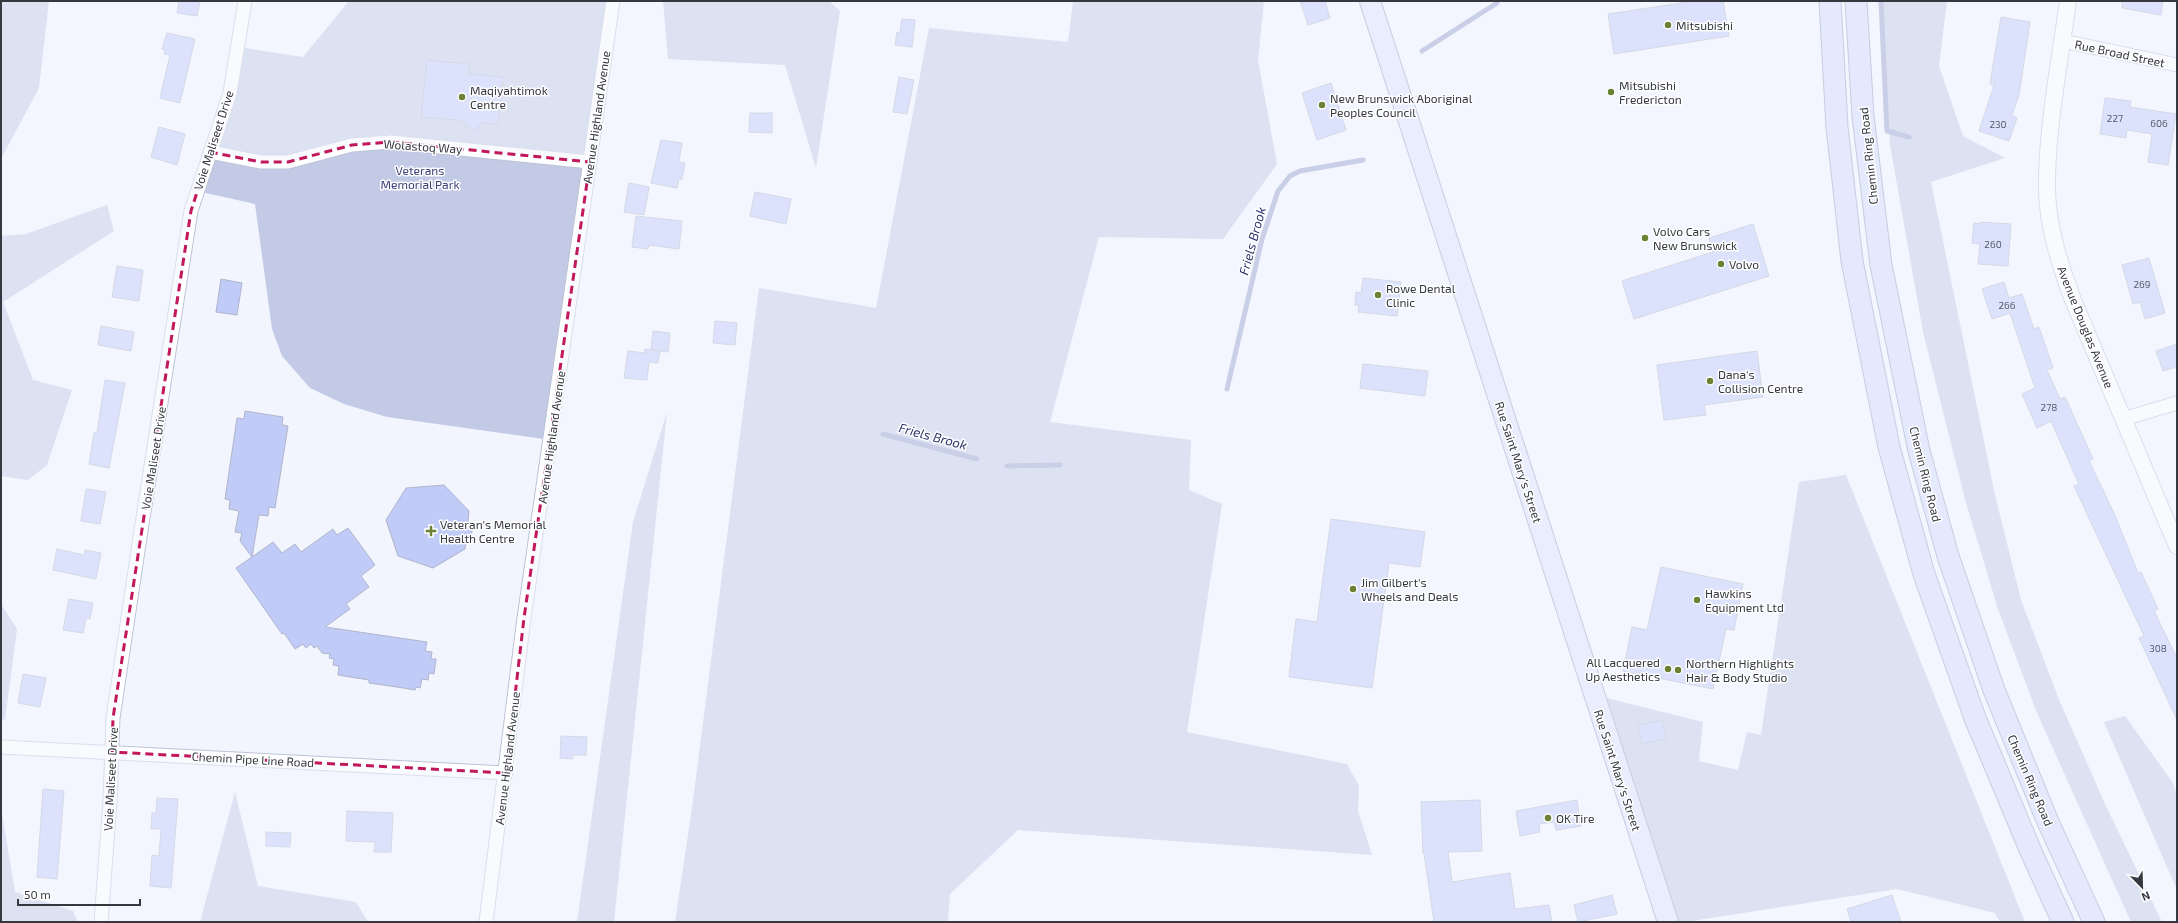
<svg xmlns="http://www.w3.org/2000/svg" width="2178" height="923" viewBox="0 0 2178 923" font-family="'Exo 2',sans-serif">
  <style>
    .green { fill: #c3cae6 }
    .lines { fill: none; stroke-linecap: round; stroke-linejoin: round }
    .stream { stroke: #96a0cc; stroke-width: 5 }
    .building { fill: #c0cbf8; stroke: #b0b5ca }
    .minor-casing { stroke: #bdc3d8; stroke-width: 15 }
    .tertiary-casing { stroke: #bdc3d8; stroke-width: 18 }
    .primary-casing { stroke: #949bbc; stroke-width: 22 }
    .trunk-casing { stroke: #949bbc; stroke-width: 23 }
    .minor { stroke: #fff; stroke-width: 13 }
    .tertiary { stroke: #fff; stroke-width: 16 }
    .primary { stroke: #dde3ff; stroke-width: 20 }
    .trunk { stroke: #d2daff; stroke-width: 21 }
    .marked { fill: none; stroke: #c2185b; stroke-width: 3; stroke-dasharray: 8 5; stroke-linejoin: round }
    .poi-dot { fill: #698234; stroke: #fff; stroke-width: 1.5 }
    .labels { text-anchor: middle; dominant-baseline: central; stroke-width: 3; stroke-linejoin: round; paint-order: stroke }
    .number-label { font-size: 10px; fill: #585d6e }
    .poi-label { font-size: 12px; fill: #363840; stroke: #fff; text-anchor: start }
    .street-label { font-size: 12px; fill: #363840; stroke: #fff }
    .park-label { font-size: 12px; fill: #373f77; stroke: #fff }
    .water-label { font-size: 13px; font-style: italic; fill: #2e366d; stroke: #fff }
  </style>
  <rect width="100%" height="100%" fill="#f3f5fe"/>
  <!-- green -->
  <g class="green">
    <path d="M1 1H49L39 88 2 157Z"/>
    <path d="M349 1H613L551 440 387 417 344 404 310 388 282 356 272 329 255 204 197 191 238 47 303 57Z"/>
    <path d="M663 1H829L840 11 816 168 785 65 668 59Z"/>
    <path d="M1073 1H1264L1258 60 1277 164 1223 239 1099 237 1050 422 1191 440 1189 490 1222 504 1187 732 1347 764 1359 786 1358 811 1372 855 1018 830 950 894 948 922H675L692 808 759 288 876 308 929 28 1068 42Z"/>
    <path d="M1881 1H1947L1939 66 1963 136 2005 158 1931 182 1995 495 2021 600 2060 702 2105 804 2162 922H2131L2037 713 1998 609 1966 503 1923 332 1890 145Z"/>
    <path d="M107 205 114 231 3 302 33 380 72 390 47 465 28 480 1 476V236L26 234Z"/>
    <path d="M667 412 614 922H577L633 522Z"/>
    <path d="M1846 475 2025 922H2000L1995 913 1897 889 1685 922H1668L1594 695 1703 722 1699 761 1738 770 1747 732 1761 735 1799 482Z"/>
    <path d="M1 604 17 629 5 720 1 719Z"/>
    <path d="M2125 716 2173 783 2177 796V890L2104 722Z"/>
    <path d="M235 792 258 886 356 902 368 922H200Z"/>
    <path d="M1 807 15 892 73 911 78 922H1Z"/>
  </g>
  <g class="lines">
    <!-- stream -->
    <g class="stream">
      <path d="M1881 1 1887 131 1909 137"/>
      <path d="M1422 51 1497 3"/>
      <path d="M1227 389 1262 239 1278 191 1290 176 1300 171 1363 160"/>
      <path d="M883 434 977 459"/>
      <path d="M1007 466 1060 465"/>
    </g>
  </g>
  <!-- building -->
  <g class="building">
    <path d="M179 1H200L197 16 177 13Z"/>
    <path d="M1300 1H1325L1330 18 1308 25Z"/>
    <path d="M1695 1H1723L1729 36 1614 54 1608 14Z"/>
    <path d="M2122 1H2163L2161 15 2122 8Z"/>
    <path d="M2001 17 2030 22 2019 95 2012 115 2017 118 2009 141 1979 131 1994 85 1990 84Z"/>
    <path d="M902 19 915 20 912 47 895 45 897 32 900 33Z"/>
    <path d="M167 33 195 39 180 103 160 98 170 55 164 54 165 50 162 49Z"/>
    <path d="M427 60 469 64 468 74 503 77 498 124 481 123 475 132 459 120 421 117Z"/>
    <path d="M899 77 914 80 907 114 893 112Z"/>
    <path d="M1331 83 1346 130 1317 140 1302 93Z"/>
    <path d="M2105 98 2131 101 2130 107 2176 114 2168 165 2148 162 2152 134 2127 130 2126 138 2100 134Z"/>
    <path d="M750 113H772V133L749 132Z"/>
    <path d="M159 127 185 134 177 165 151 157Z"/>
    <path d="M661 140 682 143 679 162 685 163 682 179H679L677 188 651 183Z"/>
    <path d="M629 183 649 187 644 215 624 212Z"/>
    <path d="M755 192 791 199 786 224 750 216Z"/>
    <path d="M636 216 682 221 679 249 649 245 648 249 632 247Z"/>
    <path d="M1981 222 2011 224 2008 266 1978 264 1980 244 1972 243 1974 223 1981 224Z"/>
    <path d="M1753 224 1769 276 1634 319 1622 281 1713 252 1709 238Z"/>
    <path d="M2149 258 2165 313 2145 319 2140 302 2133 304 2122 265Z"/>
    <path d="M117 266 143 270 139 301 112 297Z"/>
    <path d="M1363 278 1401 282 1397 316 1358 312 1359 305H1355L1356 292 1361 293Z"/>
    <path d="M221 279 242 283 237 315 216 312Z"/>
    <path d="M2004 282 2009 298 2022 294 2034 329 2039 327 2053 368 2047 370 2060 399 2065 397 2093 459 2089 461 2114 513 2138 573 2141 572 2158 609 2154 611 2177 658V720L2139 638 2144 636 2074 486 2079 484 2051 421 2037 428 2022 394 2035 388 2010 313 1992 319 1982 289Z"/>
    <path d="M715 321 737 323 735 345 713 343Z"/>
    <path d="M101 326 134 332 131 351 98 345Z"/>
    <path d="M653 331 670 333 668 352 651 350Z"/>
    <path d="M2177 344V367L2163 371 2156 351Z"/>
    <path d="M645 349 660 351 658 363 649 362 647 380 624 378 628 351 645 353Z"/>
    <path d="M1757 351 1763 397 1704 405 1706 415 1664 420 1657 365Z"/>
    <path d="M1363 364 1428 371 1425 396 1360 388Z"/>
    <path d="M105 380 125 383 109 468 89 464 94 433H97Z"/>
    <path d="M245 411 283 417 282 425 288 426 275 508 269 507 268 516 259 515 252 557 273 542 282 553 295 544 301 552 333 529 337 535 348 528 375 565 361 576 369 587 346 604 350 609 325 627 427 642 425 651 432 652 431 659H436L434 674 429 673 428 680 422 679 420 688 416 687 415 690 397 687 369 683V680L338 675 339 666 333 665 334 659 329 658 330 654 322 653 317 646 314 648 311 644 306 648 303 644 295 649 284 633 282 634 236 568 252 557 240 541 242 533 235 532 239 511 229 509 230 500 225 499 237 418 244 419Z"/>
    <path d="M444 485 469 511 468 522 473 523 471 539H466L465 549 433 568 398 556 386 520 406 488Z"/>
    <path d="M86 489 106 492 100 524 81 521Z"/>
    <path d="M1331 519 1425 532 1420 567 1389 563 1372 688 1289 677 1296 619 1317 622Z"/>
    <path d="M57 549 84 555 85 550 101 553 96 579 53 570Z"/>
    <path d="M1661 567 1743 584 1734 630 1726 629 1713 689 1623 671 1632 627 1647 630Z"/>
    <path d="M69 599 93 603 90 619 86 618 83 633 63 630Z"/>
    <path d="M23 674 46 678 40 707 18 703Z"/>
    <path d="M1662 720 1666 739 1642 744 1638 725Z"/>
    <path d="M561 736 587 737 586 755H573V759L560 758Z"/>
    <path d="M43 789 64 791 57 879 37 877Z"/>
    <path d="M157 798 178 799 171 888 150 886 152 855 159 856 161 829H151L152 813H156Z"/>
    <path d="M1480 800 1482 851 1448 852 1452 882 1510 873 1515 909 1549 905 1552 922H1434L1424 853H1423L1421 802Z"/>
    <path d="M1577 800 1581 826 1556 830 1554 822 1539 824 1540 832 1520 836 1516 811Z"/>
    <path d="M347 811 393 813 391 852H374L375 842 346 841Z"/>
    <path d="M266 832 291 833 290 847 266 846Z"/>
    <path d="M1612 895 1617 914 1578 922 1574 905Z"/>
    <path d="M1892 895 1901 922H1851L1847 909Z"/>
  </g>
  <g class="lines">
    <!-- minor casing -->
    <g class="minor-casing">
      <g id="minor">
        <path d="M2063 41 2177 65"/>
        <path d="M210 152 261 162H288L352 145 391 142 590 162"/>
        <path d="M2123 419 2177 403"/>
        <path d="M1 747 506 773"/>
        <path d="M101 922 110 802 113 718 142 524 191 211 230 93 245 1"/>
        <path d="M486 922 524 618 613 1"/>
      </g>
    </g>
    <!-- tertiary casing -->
    <g class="tertiary-casing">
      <path id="tertiary" d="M2068 1C2060 61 2046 131 2047 191 2048 228 2060 265 2073 300L2177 546"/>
    </g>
    <!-- primary casing -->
    <g class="primary-casing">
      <path id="primary" d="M1370 1 1668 922"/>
    </g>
    <!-- trunk casing -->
    <g class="trunk-casing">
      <g id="trunk">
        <path d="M1830 1 1837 127 1852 261 1889 447 1924 574 1975 718 2032 854 2063 922"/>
        <path d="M1856 1 1863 116 1881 265 1919 451 1948 556 1994 690 2048 822 2094 922"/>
      </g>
    </g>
    <!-- minor -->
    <use href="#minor" class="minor"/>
    <!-- tertiary -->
    <use href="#tertiary" class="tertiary"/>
    <!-- primary -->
    <use href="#primary" class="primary"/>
    <!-- trunk -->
    <use href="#trunk" class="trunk"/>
  </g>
  <!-- marked area -->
  <path d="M0 0H2178V923H0ZM391 142 590 162 524 618 506 773 112 752 113 718 191 211 210 152 261 162H288L352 145Z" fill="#f3f5fe" fill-opacity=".55" fill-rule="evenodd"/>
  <path class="marked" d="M391 142 590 162 524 618 506 773 112 752 113 718 191 211 210 152 261 162H288L352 145Z"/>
  <!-- markers -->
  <g class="poi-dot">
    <circle cx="1668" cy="25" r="4"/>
    <circle cx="1611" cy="92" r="4"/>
    <circle cx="462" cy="97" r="4"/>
    <circle cx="1322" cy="105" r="4"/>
    <circle cx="1645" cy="238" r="4"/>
    <circle cx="1721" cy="264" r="4"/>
    <circle cx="1378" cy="295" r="4"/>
    <circle cx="1710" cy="381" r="4"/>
    <path d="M429 525h4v4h4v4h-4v4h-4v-4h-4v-4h4z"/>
    <circle cx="1353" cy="589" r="4"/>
    <circle cx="1697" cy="600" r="4"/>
    <circle cx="1668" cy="669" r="4"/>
    <circle cx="1678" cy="670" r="4"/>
    <circle cx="1548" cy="818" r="4"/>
  </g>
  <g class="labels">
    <!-- number labels -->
    <g class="number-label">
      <text x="2115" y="118">227</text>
      <text x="2159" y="123">606</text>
      <text x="1998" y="124">230</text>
      <text x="1993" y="244">260</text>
      <text x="2142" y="284">269</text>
      <text x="2007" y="305">266</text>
      <text x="2049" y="407">278</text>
      <text x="2158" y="648">308</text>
    </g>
    <!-- poi labels -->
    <g class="poi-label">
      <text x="1676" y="25">Mitsubishi</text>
      <text x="1619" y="85">Mitsubishi<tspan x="1619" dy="14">Fredericton</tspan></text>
      <text x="470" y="90">Maqiyahtimok<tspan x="470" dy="14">Centre</tspan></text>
      <text x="1330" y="98">New Brunswick Aboriginal<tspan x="1330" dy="14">Peoples Council</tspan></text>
      <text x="1653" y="231">Volvo Cars<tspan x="1653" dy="14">New Brunswick</tspan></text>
      <text x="1729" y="264">Volvo</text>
      <text x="1386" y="288">Rowe Dental<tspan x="1386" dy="14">Clinic</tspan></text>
      <text x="1718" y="374">Dana's<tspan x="1718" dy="14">Collision Centre</tspan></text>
      <text x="440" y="524">Veteran's Memorial<tspan x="440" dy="14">Health Centre</tspan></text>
      <text x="1361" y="582">Jim Gilbert's<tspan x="1361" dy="14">Wheels and Deals</tspan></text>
      <text x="1705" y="593">Hawkins<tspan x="1705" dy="14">Equipment Ltd</tspan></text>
      <text x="1660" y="662" text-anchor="end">All Lacquered<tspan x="1660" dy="14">Up Aesthetics</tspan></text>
      <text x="1686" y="663">Northern Highlights<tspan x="1686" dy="14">Hair &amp; Body Studio</tspan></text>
      <text x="1556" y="818">OK Tire</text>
    </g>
    <!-- street labels -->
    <g class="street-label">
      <text transform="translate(2120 53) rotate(12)">Rue Broad Street</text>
      <text transform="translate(596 117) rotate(-82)">Avenue Highland Avenue</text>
      <text transform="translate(213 140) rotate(-72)">Voie Maliseet Drive</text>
      <text transform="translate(423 146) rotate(4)">Wolastoq Way</text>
      <text transform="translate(1868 156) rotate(-96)">Chemin Ring Road</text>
      <text transform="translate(2086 327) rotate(68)">Avenue Douglas Avenue</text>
      <text transform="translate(551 437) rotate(-82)">Avenue Highland Avenue</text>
      <text transform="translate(153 458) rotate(-81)">Voie Maliseet Drive</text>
      <text transform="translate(1519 462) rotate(72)">Rue Saint Mary's Street</text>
      <text transform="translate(1926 474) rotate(76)">Chemin Ring Road</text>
      <text transform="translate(507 758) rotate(-83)">Avenue Highland Avenue</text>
      <text transform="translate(253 759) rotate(3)">Chemin Pipe Line Road</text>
      <text transform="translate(1618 770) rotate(72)">Rue Saint Mary's Street</text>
      <text transform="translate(110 779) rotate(-87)">Voie Maliseet Drive</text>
      <text transform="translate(2031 780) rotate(67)">Chemin Ring Road</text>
    </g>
    <!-- park labels -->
    <g class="park-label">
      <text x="420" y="170">Veterans<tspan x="420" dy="14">Memorial Park</tspan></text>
    </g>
    <!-- water labels -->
    <g class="water-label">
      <text transform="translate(1252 241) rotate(-75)">Friels Brook</text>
      <text transform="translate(933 436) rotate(15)">Friels Brook</text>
    </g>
  </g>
  <!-- border -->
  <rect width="2178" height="923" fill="none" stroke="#363840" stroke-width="4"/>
  <!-- north arrow -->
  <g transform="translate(2142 887) rotate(157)" stroke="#ffffff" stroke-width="3" paint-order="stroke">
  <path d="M0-3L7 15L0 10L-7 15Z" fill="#363840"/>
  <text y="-6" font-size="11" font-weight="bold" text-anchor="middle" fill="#363840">N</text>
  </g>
  <!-- scale -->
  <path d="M18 899v6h122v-6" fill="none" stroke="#363840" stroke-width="2"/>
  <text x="24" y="899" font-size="12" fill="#363840" stroke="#ffffff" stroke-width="3" paint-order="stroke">50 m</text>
</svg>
